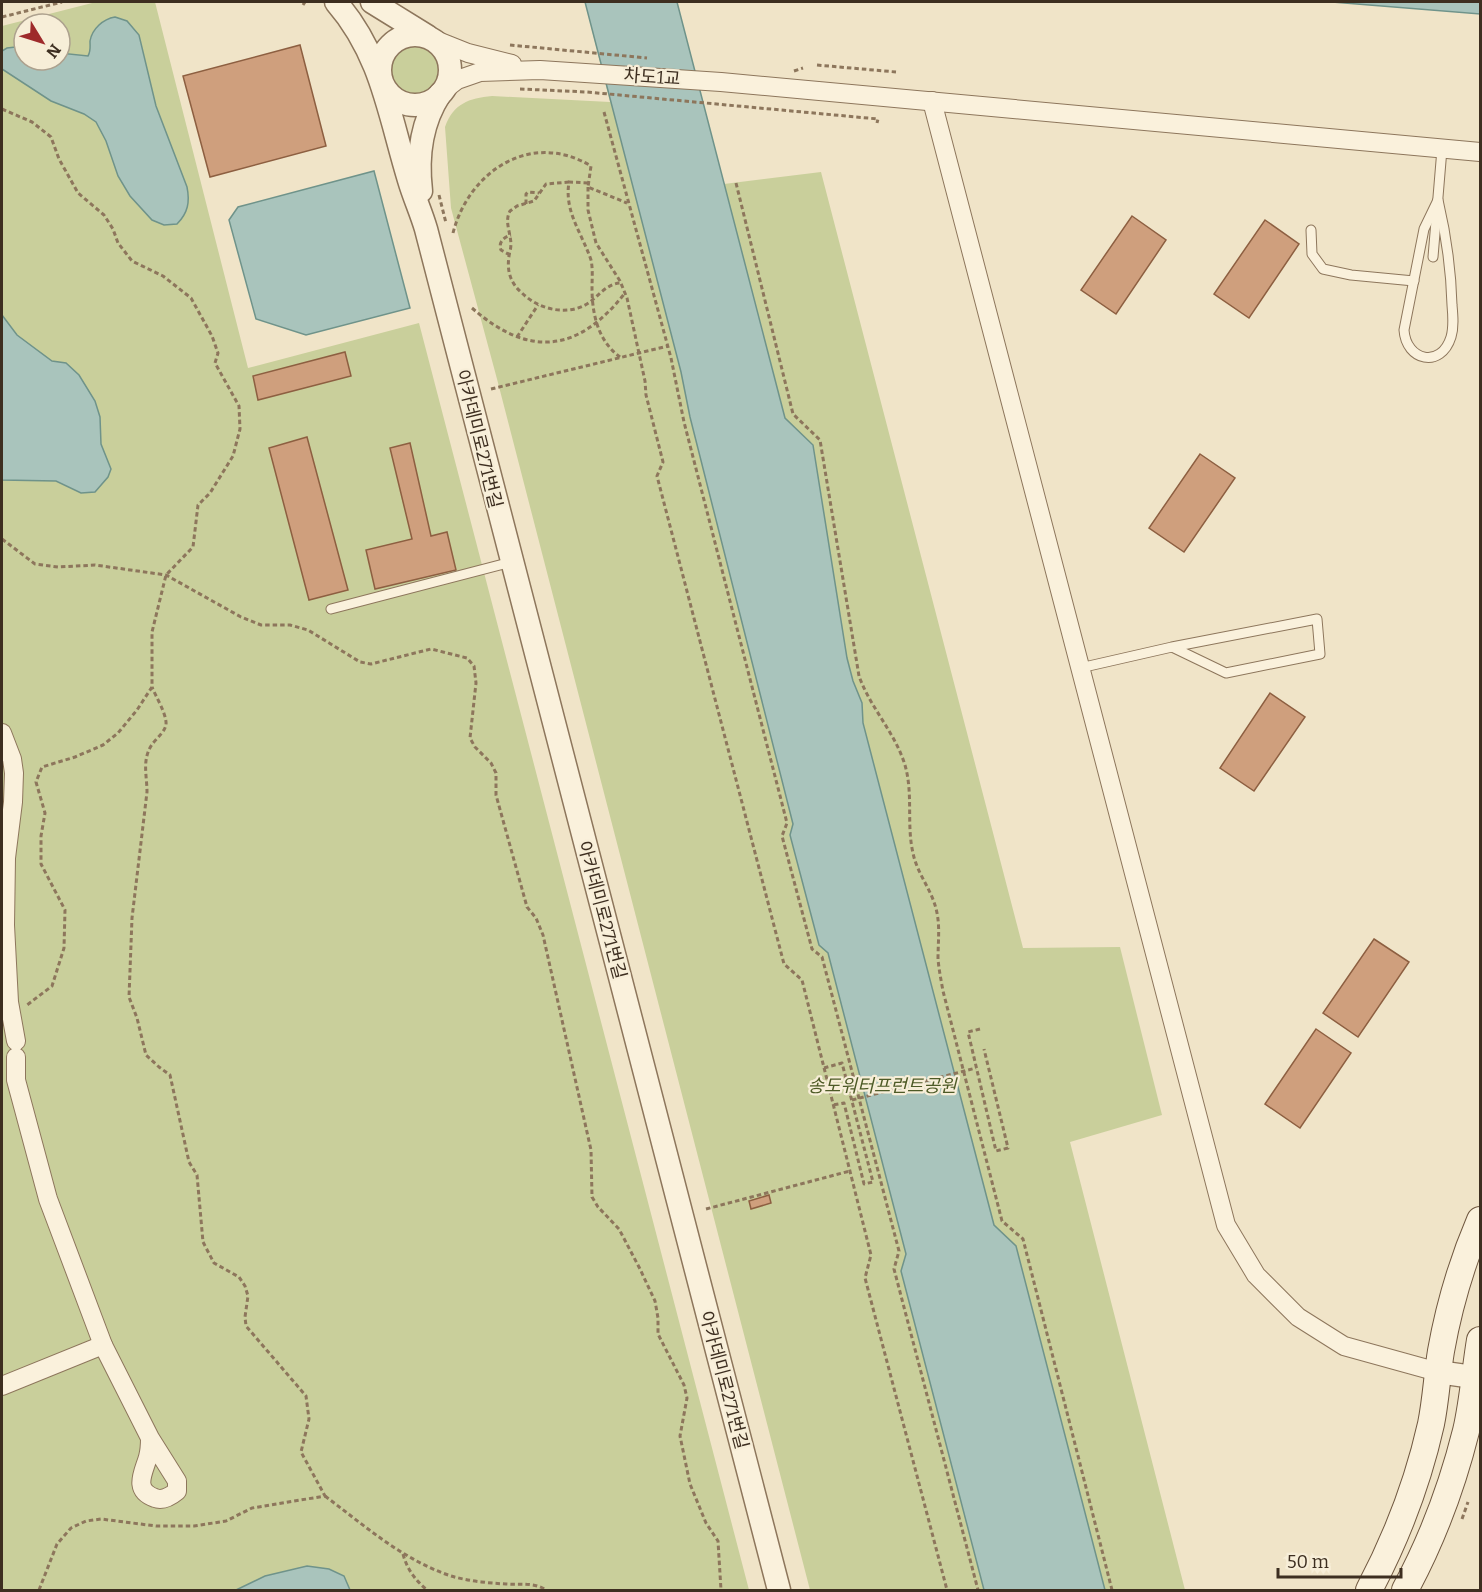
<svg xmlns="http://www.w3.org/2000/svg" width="1482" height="1592" viewBox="0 0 1482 1592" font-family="Bitter,'Noto Sans KR',serif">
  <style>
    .green { fill: #c9cf9b; fill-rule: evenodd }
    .water { fill: #a9c4bc; stroke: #6f938a; stroke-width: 1.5 }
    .building { fill: #cf9f7d; stroke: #8d5f41; stroke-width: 1.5 }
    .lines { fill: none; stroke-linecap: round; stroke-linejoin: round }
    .service-casing { stroke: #8d765c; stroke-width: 11 }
    .minor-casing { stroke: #8d765c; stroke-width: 20 }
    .tertiary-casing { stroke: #8d765c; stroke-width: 25 }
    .secondary-casing { stroke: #6f573f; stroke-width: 28 }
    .path { stroke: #8d765c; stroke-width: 3; stroke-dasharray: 4.5 3; stroke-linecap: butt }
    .service { stroke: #faf1dc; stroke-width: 9 }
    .minor { stroke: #faf1dc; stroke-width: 18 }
    .tertiary { stroke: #faf1dc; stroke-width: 22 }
    .secondary { stroke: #faf1dc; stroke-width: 26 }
    .path-bridge { stroke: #8d765c; stroke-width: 3; stroke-dasharray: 4.5 3; stroke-linecap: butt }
    .labels { text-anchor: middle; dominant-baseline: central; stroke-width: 4.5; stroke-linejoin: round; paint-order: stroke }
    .street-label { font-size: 18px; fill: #3d2e20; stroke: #f7eed8 }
    .park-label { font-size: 18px; font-style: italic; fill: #4d5a26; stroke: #f7eed8 }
  </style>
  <rect width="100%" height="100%" fill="#f0e4c8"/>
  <!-- green -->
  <g class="green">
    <path d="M96 2H155L248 368 419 323 749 1590H2V26ZM24 24H60V60H24Z"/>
    <path d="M585 2H677L724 184 821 172 1023 948 1120 947 1162 1115 1070 1142 1185 1590H810L497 379 451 208 445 127C453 104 469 98 492 96L610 102Z"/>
    <circle cx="414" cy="70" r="24"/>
  </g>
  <!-- water -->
  <g class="water">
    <path d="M585 2H677L785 418 813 445 847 658 853 681 862 703 863 723 994 1225 1016 1246 1105 1590H984L901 1271 906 1254 828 953 819 945 790 835 793 824 690 417 681 372Z"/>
    <path d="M1332 2H1480V14Z"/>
    <path d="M115 17 127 21 139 35 156 106 187 187C190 202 188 213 177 224L164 225 152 220 130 196 118 176 106 141 96 122 84 114 51 101 2 69V51L7 48 24 46V60H60V53L88 56C91 51 90 48 90 41 92 29 103 19 115 17Z"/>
    <path d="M374 171 410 308 306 335 256 319 229 220 238 207Z"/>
    <path d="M2 315 17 335 52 361 66 363 79 375 95 401 100 417 101 444 111 469 108 477 95 492 81 493 56 481 2 480Z"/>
    <path d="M307 1566 329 1569 344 1576 350 1590H236L265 1576Z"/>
  </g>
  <!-- building -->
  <g class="building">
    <path d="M300 45 326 146 210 177 183 76Z"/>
    <path d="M1132 216 1166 240 1116 314 1081 290Z"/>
    <path d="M1265 220 1299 244 1249 318 1214 294Z"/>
    <path d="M345 352 351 376 258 400 253 376Z"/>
    <path d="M307 437 348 590 309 600 269 448Z"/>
    <path d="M410 443 431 536 447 532 456 570 375 589 366 550 412 539 390 448Z"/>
    <path d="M1200 454 1235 478 1184 552 1149 528Z"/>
    <path d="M1270 693 1305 717 1254 791 1220 768Z"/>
    <path d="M1374 939 1409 962 1358 1037 1323 1013Z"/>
    <path d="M1316 1029 1351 1053 1300 1128 1265 1104Z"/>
    <path d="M769 1195 771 1203 751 1209 749 1201Z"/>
  </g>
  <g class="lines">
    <!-- service casing -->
    <g class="service-casing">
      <g id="service">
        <path d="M1438 200C1446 234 1451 269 1452 305 1453 316 1454 327 1451 337 1441 369 1406 361 1404 330L1424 229Z"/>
        <path d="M1311 230 1312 254 1323 269 1351 275 1414 281"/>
        <path d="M1433 257 1442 149"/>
        <path d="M331 609 511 562"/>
        <path d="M1080 668 1172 647 1226 673 1320 654 1317 619 1172 647"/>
      </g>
    </g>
    <!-- minor casing -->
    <g class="minor-casing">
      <g id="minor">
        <path d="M433 39 468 53 512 64"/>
        <path d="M444 90 457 80 480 72 540 70 721 82 1480 152"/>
        <path d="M932 101 1226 1225 1256 1275 1298 1317 1344 1346 1438 1372"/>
        <path d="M2 733 12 759 14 773 13 802 6 858 5 925 9 1002 16 1041"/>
        <path d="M16 1057V1080L48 1199 103 1345 150 1438 177 1481V1491C171 1496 163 1501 155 1498 132 1490 144 1472 148 1457 150 1450 150 1444 150 1438"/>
        <path d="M2 1386 103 1345"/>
      </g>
    </g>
    <!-- tertiary casing -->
    <g class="tertiary-casing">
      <g id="tertiary">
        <path d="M336 2C382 55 389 115 409 180 414 197 421 212 426 229L779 1590"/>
        <path d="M372 2 427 36"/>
        <circle cx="415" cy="70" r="35"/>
        <path d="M421 191C417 157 421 123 440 94"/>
        <path d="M1438 1372 1480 1378"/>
      </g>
    </g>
    <!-- secondary casing -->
    <g class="secondary-casing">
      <g id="secondary">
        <path d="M1369 1590C1397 1537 1418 1482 1431 1424 1436 1400 1437 1375 1441 1351 1449 1306 1462 1262 1480 1220"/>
        <path d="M1405 1590C1432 1540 1452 1487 1466 1431 1473 1401 1475 1370 1480 1340"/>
      </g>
    </g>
    <!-- path -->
    <g class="path">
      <path d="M303 5 305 2"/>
      <path d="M2 17 62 2"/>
      <path d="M510 45 647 58"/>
      <path d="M817 65 896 72"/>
      <path d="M794 71 803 68"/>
      <path d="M520 89 587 92 878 119 877 123"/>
      <path d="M2 109 32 122 51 137 59 159 78 193 104 215 113 229 118 243 132 261 163 276 191 298 212 336 218 353 215 363 239 406 240 429 233 456 210 493 198 505 193 547 166 575 152 632V687L137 710 118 733 103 745 75 757 42 767 36 782 45 813 41 836V864L65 910 64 948 52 986 27 1005"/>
      <path d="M604 112 671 358 684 422 787 823 782 836 812 949 822 957 899 1251 894 1269 978 1590"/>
      <path d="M569 182 546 184 534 201 517 206 510 211C503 224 514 237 510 251 506 268 509 282 522 293 539 310 569 317 590 302 599 295 608 283 621 283"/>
      <path d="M588 183 569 182C564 212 582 233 591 260 593 269 592 279 592 288 592 314 598 341 620 357"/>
      <path d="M736 183 793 414 820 440 859 676C870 707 893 730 904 762 914 792 906 823 913 853 917 874 933 891 937 913 940 928 938 943 938 959 939 970 941 980 943 991L1002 1221 1023 1239 1112 1590"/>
      <path d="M588 187V210L596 243 620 281 627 298 645 381 646 395 663 462 657 476 784 964 802 980 871 1255 865 1278 947 1590"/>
      <path d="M439 195 446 223"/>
      <path d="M526 204V194L528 192 539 193"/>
      <path d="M453 233C469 171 531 130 591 166L588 187 627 203"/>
      <path d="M510 255 501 250C498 242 504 237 511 235"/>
      <path d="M472 308C529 358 578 353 625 293"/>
      <path d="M517 337 538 305"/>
      <path d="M491 389 668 346"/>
      <path d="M2 539 35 564 58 567 95 565 166 575 241 617 261 625H290L308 630 360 662 371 664 431 649 467 658 474 666 476 683 470 738 475 747 491 763 496 773V795L527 907 536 918 543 935 591 1150 592 1197 598 1207 619 1229 640 1269 655 1301 658 1318V1334L684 1385 687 1398 680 1436 690 1484 706 1523 718 1541 721 1590"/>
      <path d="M980 1029 968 1032 996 1151 1008 1148 984 1049"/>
      <path d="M824 1068 842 1063 873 1182 864 1184 844 1103 833 1105"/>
      <path d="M706 1209 850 1171"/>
      <path d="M325 1496C365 1526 403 1560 451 1576 468 1581 488 1583 506 1584 520 1585 534 1582 546 1590"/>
      <path d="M1462 1519 1468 1502"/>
      <path d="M403 1554C407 1569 415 1580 427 1590"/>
      <path d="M39 1590 57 1544 71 1528 86 1521 101 1519 156 1526H194L226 1521 252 1508 325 1496 301 1452 309 1419 306 1396 246 1326 245 1317 248 1296 245 1286 239 1277 214 1263 203 1242 197 1175 189 1162 170 1075 159 1067 146 1055 137 1018 129 997 132 918 147 792C147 776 142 761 151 746 156 738 167 731 166 722 165 711 156 697 152 687"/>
    </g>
    <!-- service -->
    <use href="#service" class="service"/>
    <!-- minor -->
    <use href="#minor" class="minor"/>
    <!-- tertiary -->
    <use href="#tertiary" class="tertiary"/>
    <!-- secondary -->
    <use href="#secondary" class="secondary"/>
    <!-- path-bridge -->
    <path class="path-bridge" d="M852 1100 976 1068"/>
  </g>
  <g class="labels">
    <!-- street labels -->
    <g class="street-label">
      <text transform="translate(652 77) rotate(4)">차도1교</text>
      <text transform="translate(479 439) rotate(76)">아카데미로271번길</text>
      <text transform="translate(602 910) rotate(75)">아카데미로271번길</text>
      <text transform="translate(724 1380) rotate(75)">아카데미로271번길</text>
    </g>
    <!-- park labels -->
    <g class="park-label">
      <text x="882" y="1086">송도워터프런트공원</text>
    </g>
  </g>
  <!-- border -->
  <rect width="1482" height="1592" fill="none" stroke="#3d2e20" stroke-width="6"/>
  <!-- north arrow -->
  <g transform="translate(42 42) rotate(128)"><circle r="28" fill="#f7eed8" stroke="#ada18e" stroke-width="1.5"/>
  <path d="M0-4.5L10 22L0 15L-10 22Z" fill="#9e2a2b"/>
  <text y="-9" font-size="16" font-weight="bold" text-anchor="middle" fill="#3d2e20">N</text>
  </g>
  <!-- scale -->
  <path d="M1278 1568v9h123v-9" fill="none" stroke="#3d2e20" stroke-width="3"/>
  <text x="1287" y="1568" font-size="18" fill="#3d2e20" stroke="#f7eed8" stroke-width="4.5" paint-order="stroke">50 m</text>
</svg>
